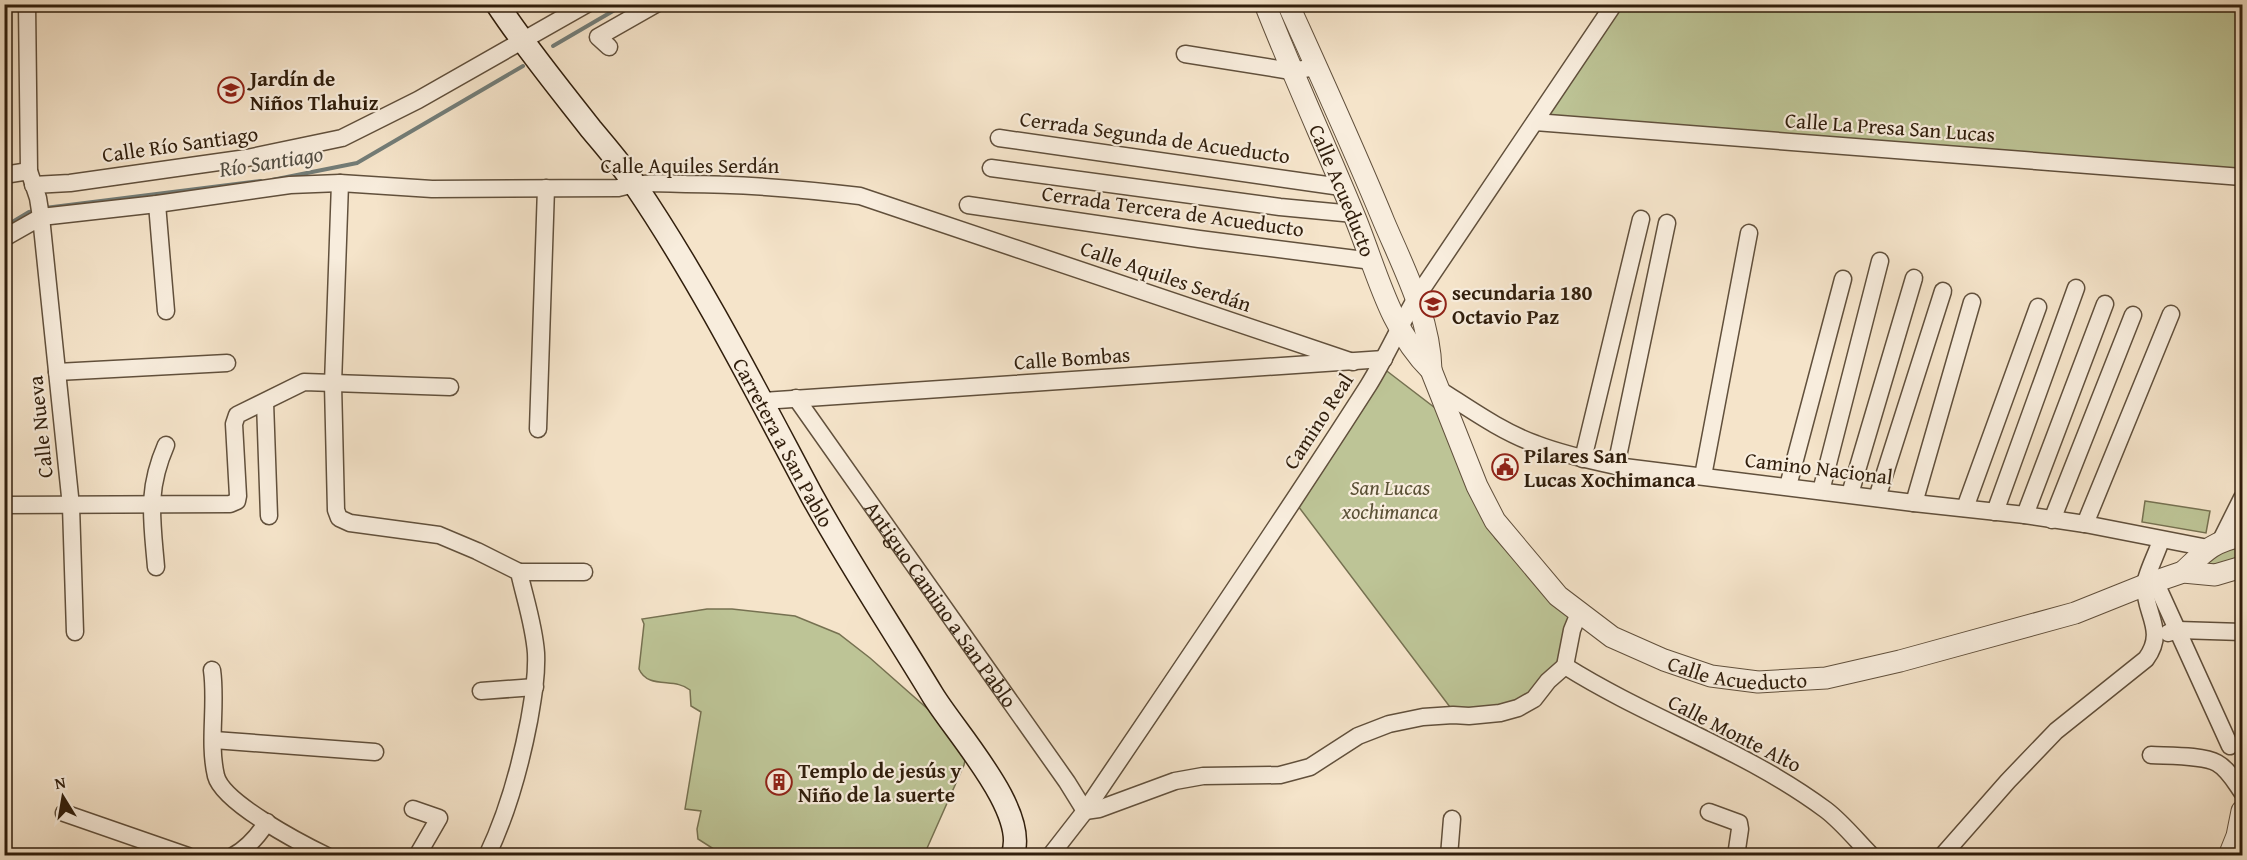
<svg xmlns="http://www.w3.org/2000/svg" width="2247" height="860" viewBox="0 0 2247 860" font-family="'Gentium Book Plus',serif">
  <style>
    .green { fill: #bdc496; stroke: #767151; stroke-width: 1.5 }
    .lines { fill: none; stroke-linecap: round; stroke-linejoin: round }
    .stream { stroke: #737d78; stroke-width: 4 }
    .minor-casing { stroke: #61503c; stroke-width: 19 }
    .tertiary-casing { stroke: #61503c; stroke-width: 23 }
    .secondary-casing { stroke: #301e0c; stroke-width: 25 }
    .minor { stroke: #f8eddd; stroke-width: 16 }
    .tertiary { stroke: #f8eddd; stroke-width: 21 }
    .secondary { stroke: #f8eddd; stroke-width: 22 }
    .labels { text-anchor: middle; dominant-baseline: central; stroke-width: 4.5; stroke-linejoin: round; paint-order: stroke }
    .poi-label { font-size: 21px; font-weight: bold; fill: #301e0c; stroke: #f8eddd; text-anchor: start }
    .street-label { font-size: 21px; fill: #301e0c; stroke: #f8eddd }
    .park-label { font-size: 21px; font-style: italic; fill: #5a5035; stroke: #f8eddd }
    .water-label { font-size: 22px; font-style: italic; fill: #524d42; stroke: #f8eddd }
  </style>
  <rect width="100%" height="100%" fill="#f5e4ca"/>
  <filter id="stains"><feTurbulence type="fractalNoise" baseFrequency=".00333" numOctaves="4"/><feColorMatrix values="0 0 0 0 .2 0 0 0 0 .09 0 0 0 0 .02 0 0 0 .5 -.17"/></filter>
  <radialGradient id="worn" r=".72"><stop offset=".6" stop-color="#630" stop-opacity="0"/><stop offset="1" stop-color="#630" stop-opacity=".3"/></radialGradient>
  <!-- green -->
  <g class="green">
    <path d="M1623 5H2242V172L1543 116Z"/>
    <path d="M1379 365 1439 411 1469 489 1495 538 1557 607 1571 618 1559 662 1529 699 1497 709 1453 711 1292 498Z"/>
    <path d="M2145 501 2210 511 2206 533 2142 522Z"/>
    <path d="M2242 543V562L2232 565 2201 564 2215 551Z"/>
    <path d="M707 609H732L795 616 839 634 870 658 938 718 966 756 964 765 924 855 893 851 890 856 723 855 698 839 697 829 701 811 685 809 701 712 691 706 690 690C675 677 648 690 639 669L644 624 642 619Z"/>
  </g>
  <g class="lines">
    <!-- stream -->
    <g class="stream">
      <path d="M553 46 625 4"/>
      <path d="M272 180 357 163 523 66"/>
      <path d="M45 208 261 181"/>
      <path d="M4 227 29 212 35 211"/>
    </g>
    <!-- minor casing -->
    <g class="minor-casing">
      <g id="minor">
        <path d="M27 4 29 171 38 198 41 217 157 204 290 185 340 183 432 189 618 188C640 182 663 183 686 184 745 184 802 189 860 196L1353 362"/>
        <path d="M609 47 598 37 656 4"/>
        <path d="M1185 54 1291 71 1316 67"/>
        <path d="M1535 122 2242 177"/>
        <path d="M999 138 1341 187"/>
        <path d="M991 168 1280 207 1354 214"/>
        <path d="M4 175 29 171"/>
        <path d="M340 183 333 384 336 510 339 518 350 523 439 535 477 551 519 572C525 599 534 625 536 653 537 676 533 698 529 721 520 768 508 812 487 856"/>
        <path d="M33 185 70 183 247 158 342 138 418 100 587 4"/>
        <path d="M157 204 166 311"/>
        <path d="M968 205 1199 239 1372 261"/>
        <path d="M4 238 41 217 71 506 75 632"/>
        <path d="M57 372 227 363"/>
        <path d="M1440 390C1470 409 1502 432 1536 444 1562 454 1589 460 1616 466L1914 503 2025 515 2085 524 2208 548"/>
        <path id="s1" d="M796 398 1067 782 1085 811 1099 809 1175 781 1203 776 1280 775 1310 767 1358 736 1389 724 1423 717 1453 715 1469 716 1500 713 1518 708 1534 699 1548 681 1565 666"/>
        <path d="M763 401 1384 359"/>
        <path d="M265 402 269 516"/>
        <path d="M538 429 546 188"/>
        <path d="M1583 459 1641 219"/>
        <path d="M1616 466 1667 223"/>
        <path d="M1703 476 1749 233"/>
        <path d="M1788 486 1843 279"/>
        <path d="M1821 491 1880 261"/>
        <path d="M1850 494 1914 278"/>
        <path d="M1877 498 1943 291"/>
        <path d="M1914 503 1972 302"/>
        <path d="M4 505 230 504 237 501 238 496 234 424 237 415 304 382 450 387"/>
        <path d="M1965 508 2038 307"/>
        <path d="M1995 512 2076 288"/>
        <path d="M2025 515 2105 304"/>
        <path d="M2052 520 2133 315"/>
        <path d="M2085 524 2171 314"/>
        <path d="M2221 540 2242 498"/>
        <path d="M156 567C152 519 146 491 166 445"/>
        <path d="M519 572H584"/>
        <path d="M2155 581 2230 746"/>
        <path d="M1579 613 1572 630 1565 666C1651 720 1744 749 1826 810 1843 823 1857 841 1872 856"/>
        <path d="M2168 633 2178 630 2242 632"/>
        <path d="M212 670C217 705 208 742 216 776 223 803 302 844 327 856"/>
        <path d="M481 691 535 687"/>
        <path d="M214 740 375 752"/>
        <path d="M2151 755C2169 756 2203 755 2217 763 2228 769 2235 782 2242 792"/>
        <path d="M413 809 439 818 417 856"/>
        <path d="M1709 812 1739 823 1740 829 1736 856"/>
        <path d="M64 813 188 856"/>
        <path d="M233 856C248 848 258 836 267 822"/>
        <path d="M1050 856 1085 811C1180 670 1276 530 1368 386 1386 357 1399 327 1416 298L1614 4"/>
        <path d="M1449 856 1452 819"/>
        <path d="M1942 856 2008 781 2056 731 2146 659C2167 631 2144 613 2145 585 2145 576 2158 551 2161 540"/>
      </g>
    </g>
    <!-- tertiary casing -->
    <g class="tertiary-casing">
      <g id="tertiary">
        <path id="s2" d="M1265 4C1293 75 1325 145 1354 215 1376 268 1389 329 1431 370L1477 486 1495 521 1558 596 1612 637 1664 660 1711 676 1758 682 1826 678 1900 661 2075 613 2145 585 2183 572 2215 575 2242 567"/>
        <path d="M1288 4C1321 77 1354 149 1384 222 1404 269 1430 318 1431 370"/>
        <path d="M2183 572C2205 551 2212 542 2242 536"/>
        <path d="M2229 856 2237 836 2242 811"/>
      </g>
    </g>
    <!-- secondary casing -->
    <g class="secondary-casing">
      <g id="secondary">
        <path id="s3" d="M497 4C526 48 559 88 591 129 606 147 622 165 635 185 702 284 756 391 812 496 849 563 892 628 932 694 954 731 1031 813 1012 856"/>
      </g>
    </g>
    <!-- minor -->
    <use href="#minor" class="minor"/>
    <!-- tertiary -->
    <use href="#tertiary" class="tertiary"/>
    <!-- secondary -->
    <use href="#secondary" class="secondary"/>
  </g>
  <!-- icons -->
  <defs>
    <g id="school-ring" transform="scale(1.35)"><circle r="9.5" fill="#f8eddd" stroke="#8f2418" stroke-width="1.5"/><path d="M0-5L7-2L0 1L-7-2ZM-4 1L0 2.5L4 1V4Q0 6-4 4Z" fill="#8f2418"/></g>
    <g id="civic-ring" transform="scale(1.35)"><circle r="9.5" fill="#f8eddd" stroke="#8f2418" stroke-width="1.5"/><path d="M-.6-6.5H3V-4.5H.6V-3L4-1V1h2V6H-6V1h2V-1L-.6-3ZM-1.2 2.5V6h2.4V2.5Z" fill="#8f2418"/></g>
    <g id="building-ring" transform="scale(1.35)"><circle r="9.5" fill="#f8eddd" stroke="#8f2418" stroke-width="1.5"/><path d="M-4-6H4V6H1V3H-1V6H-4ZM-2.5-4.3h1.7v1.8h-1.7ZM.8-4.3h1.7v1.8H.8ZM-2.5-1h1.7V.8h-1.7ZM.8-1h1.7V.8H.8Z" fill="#8f2418"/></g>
  </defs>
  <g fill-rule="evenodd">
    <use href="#school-ring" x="231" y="90"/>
    <use href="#school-ring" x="1433" y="304"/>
    <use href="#civic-ring" x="1505" y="467"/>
    <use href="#building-ring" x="779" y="782"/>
  </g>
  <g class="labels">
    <!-- poi labels -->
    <g class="poi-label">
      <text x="250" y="78">Jardín de<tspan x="250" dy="24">Niños Tlahuiz</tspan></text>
      <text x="1452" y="292">secundaria 180<tspan x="1452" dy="24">Octavio Paz</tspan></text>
      <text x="1524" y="455">Pilares San<tspan x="1524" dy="24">Lucas Xochimanca</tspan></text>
      <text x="798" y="770">Templo de jesús y<tspan x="798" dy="24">Niño de la suerte</tspan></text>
    </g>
    <!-- street labels -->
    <g class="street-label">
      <text transform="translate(1890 127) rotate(4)">Calle La Presa San Lucas</text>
      <text transform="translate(1155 137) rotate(8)">Cerrada Segunda de Acueducto</text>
      <text transform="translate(180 144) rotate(-8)">Calle Río Santiago</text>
      <text x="690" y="165">Calle Aquiles Serdán</text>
      <text stroke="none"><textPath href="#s2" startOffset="202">Calle Acueducto</textPath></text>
      <text transform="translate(1173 211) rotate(8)">Cerrada Tercera de Acueducto</text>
      <text transform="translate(1166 276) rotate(19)">Calle Aquiles Serdán</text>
      <text transform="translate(1072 358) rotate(-4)">Calle Bombas</text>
      <text transform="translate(1318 421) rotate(-57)">Camino Real</text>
      <text transform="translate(40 427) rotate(-96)">Calle Nueva</text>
      <text stroke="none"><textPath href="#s3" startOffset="525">Carretera a San Pablo</textPath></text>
      <text transform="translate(1819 468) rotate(7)">Camino Nacional</text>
      <text stroke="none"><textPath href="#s1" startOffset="252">Antiguo Camino a San Pablo</textPath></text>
      <text stroke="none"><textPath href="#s2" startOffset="866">Calle Acueducto</textPath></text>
      <text transform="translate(1735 733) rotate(27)">Calle Monte Alto</text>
    </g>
    <!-- park labels -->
    <g class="park-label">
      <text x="1390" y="487">San Lucas<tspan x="1390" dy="24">xochimanca</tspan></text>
    </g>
    <!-- water labels -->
    <g class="water-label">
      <text transform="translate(271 161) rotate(-9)">Río Santiago</text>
    </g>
  </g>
  <!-- margin -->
  <rect width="2247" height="860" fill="none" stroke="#f5e4ca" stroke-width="24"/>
  <rect x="6" y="6" width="2235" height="848" fill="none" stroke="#301e0c" stroke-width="3"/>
  <rect x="12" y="12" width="2223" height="836" fill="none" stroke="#301e0c" stroke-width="1.5"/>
  <!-- north arrow -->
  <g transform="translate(63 797) rotate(349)" stroke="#f8eddd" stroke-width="4.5" paint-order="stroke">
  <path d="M0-4.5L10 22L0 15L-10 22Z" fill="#301e0c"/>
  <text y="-9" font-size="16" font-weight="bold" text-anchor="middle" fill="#301e0c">N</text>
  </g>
  <rect width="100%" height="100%" filter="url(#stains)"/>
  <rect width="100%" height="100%" fill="url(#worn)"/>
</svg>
